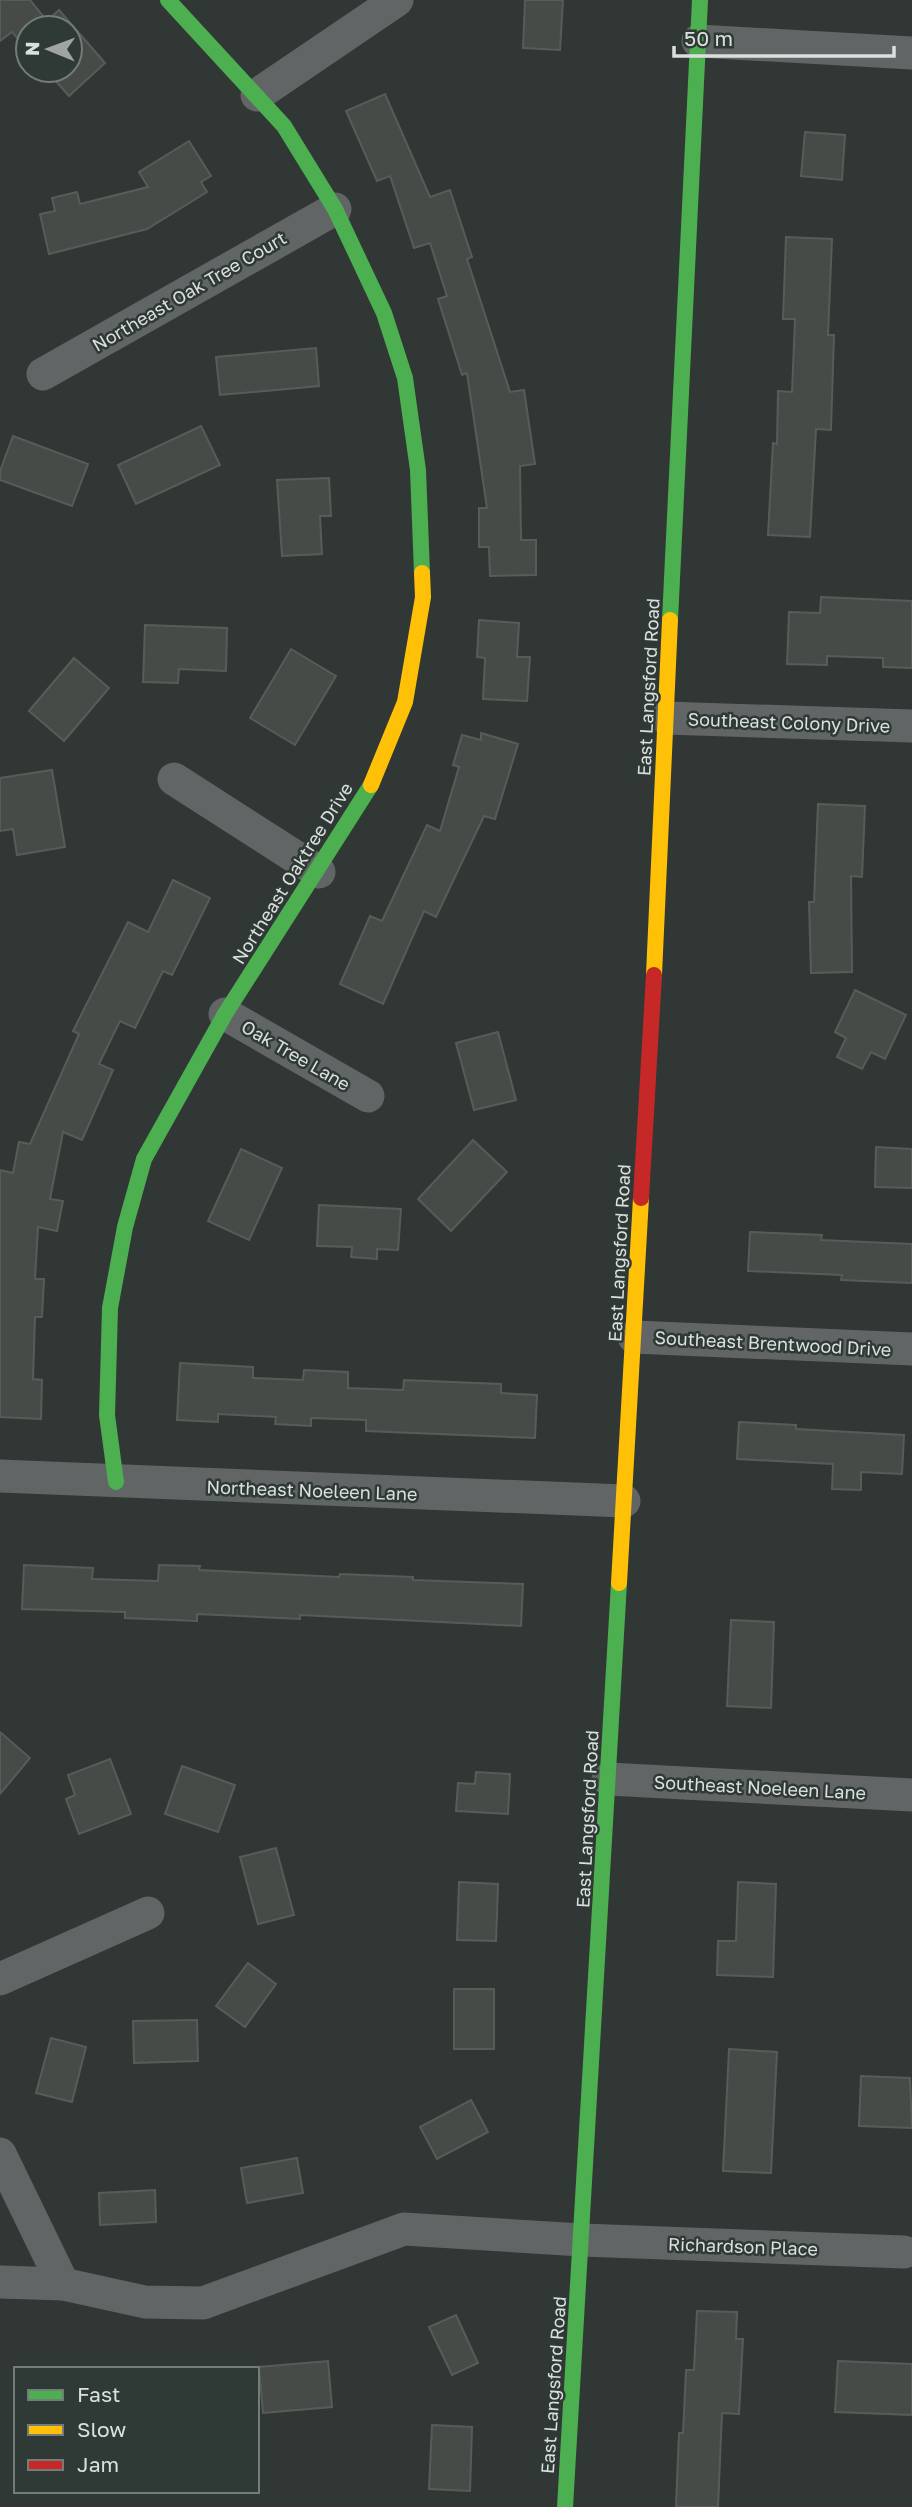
<svg xmlns="http://www.w3.org/2000/svg" width="912" height="2507" viewBox="0 0 912 2507" font-family="'Golos Text',sans-serif">
  <style>
    .building { fill: #474b48; stroke: #585c59; stroke-width: 2 }
    .lines { fill: none; stroke-linecap: round; stroke-linejoin: round }
    .street { stroke: #626565; stroke-width: 33 }
    .fast { stroke: #4caf50; stroke-width: 16 }
    .slow { stroke: #ffc107; stroke-width: 16 }
    .jam { stroke: #c62828; stroke-width: 16 }
    .labels { text-anchor: middle; dominant-baseline: central; stroke-width: 5; stroke-linejoin: round; paint-order: stroke }
    .street-label { font-size: 18px; fill: #dbe0de; stroke: #2f3936 }
  </style>
  <rect width="100%" height="100%" fill="#313735"/>
  <!-- building -->
  <g class="building">
    <path d="M0 0H30L47 21 59 10 105 63 69 96 46 70H70V28H28V50L12 32 0 41Z"/>
    <path d="M525 0H563L560 50 523 48Z"/>
    <path d="M385 94 430 197 450 190 472 257 467 259 510 392 524 390 535 464 520 466 521 540H536V575L490 576 489 547H479V508H487L467 373 462 375 438 299 447 296 430 243 414 248 390 176 377 181 346 111Z"/>
    <path d="M805 132 845 135 842 180 801 176Z"/>
    <path d="M189 141 211 176 201 182 207 192 147 229 49 254 40 214 55 211 52 198 77 192 80 204 148 187 139 172Z"/>
    <path d="M786 237 832 239 828 335H834L831 430 816 429 810 537 768 535 773 443 777 444 778 391 792 392 795 319H783Z"/>
    <path d="M316 348 319 386 220 395 216 357Z"/>
    <path d="M201 426 220 465 136 504 118 465Z"/>
    <path d="M13 436 88 464 72 506 0 480V471Z"/>
    <path d="M329 478 331 516H320L322 554 282 556 277 480Z"/>
    <path d="M821 597 912 601V668L883 667V658L827 656V665L787 664 789 612 820 613Z"/>
    <path d="M479 620 519 623 517 657H530L527 701 483 699 485 658 477 657Z"/>
    <path d="M145 625 227 628 226 671 179 669 178 683 143 682Z"/>
    <path d="M291 649 336 676 295 745 250 718Z"/>
    <path d="M74 658 109 688 64 741 29 711Z"/>
    <path d="M481 733 518 744 495 819 484 816 436 917 424 911 383 1004 340 984 370 916 382 921 427 825 440 831 459 767 453 765 462 735 481 740Z"/>
    <path d="M52 770 65 847 17 855 13 829 0 831V778Z"/>
    <path d="M818 804 865 806 862 877 851 876 852 972 811 973 809 902H814Z"/>
    <path d="M173 880 210 898 172 975 163 971 135 1028 120 1021 99 1064 113 1070 82 1140 63 1132 50 1199 63 1201 57 1231 38 1227 35 1279H44L42 1317H35L33 1379 42 1380 41 1419 0 1417V1170L13 1173 19 1142 30 1144 79 1034 73 1031 128 922 148 932Z"/>
    <path d="M855 990 906 1015 885 1059 871 1052 862 1069 837 1057 846 1038 835 1032Z"/>
    <path d="M498 1032 516 1100 474 1110 456 1043Z"/>
    <path d="M473 1140 507 1172 451 1231 418 1199Z"/>
    <path d="M876 1147 912 1149V1188L875 1187Z"/>
    <path d="M241 1149 282 1168 249 1240 208 1221Z"/>
    <path d="M319 1205 401 1209 398 1250 377 1249V1259L351 1257 352 1247 317 1246Z"/>
    <path d="M750 1232 822 1235 821 1240 912 1244V1283L841 1280 842 1275 748 1271Z"/>
    <path d="M180 1363 253 1367V1378L303 1380 304 1370 348 1372V1388L403 1390 404 1380 501 1384V1393L537 1395 535 1438 366 1431V1420L311 1418V1426L275 1424 276 1417 218 1414V1422L177 1420Z"/>
    <path d="M739 1422 796 1425V1429L904 1435 902 1474 861 1472V1490L832 1489 833 1464 737 1459Z"/>
    <path d="M24 1565 93 1568 92 1579 158 1581 159 1565 200 1566 199 1570 339 1577 340 1574 413 1577V1580L523 1584 521 1626 300 1615V1619L197 1614V1621L125 1618V1612L22 1609Z"/>
    <path d="M731 1620 774 1622 771 1708 727 1706Z"/>
    <path d="M0 1732 30 1758 0 1794Z"/>
    <path d="M110 1759 131 1814 79 1834 66 1799 75 1795 68 1775Z"/>
    <path d="M182 1766 235 1785 218 1832 165 1814Z"/>
    <path d="M476 1772 510 1774 508 1814 456 1811 458 1783 475 1784Z"/>
    <path d="M276 1848 294 1915 258 1924 240 1857Z"/>
    <path d="M459 1882 498 1884 496 1941 457 1940Z"/>
    <path d="M738 1882 776 1884 773 1977 717 1975 718 1941H736Z"/>
    <path d="M248 1963 276 1984 245 2027 216 2006Z"/>
    <rect x="454" y="1989" width="40" height="60"/>
    <path d="M197 2020 198 2061 134 2063 133 2021Z"/>
    <path d="M51 2038 86 2047 72 2102 36 2093Z"/>
    <path d="M729 2049 777 2052 771 2173 723 2171Z"/>
    <path d="M861 2076 910 2078 912 2128 859 2126Z"/>
    <path d="M471 2100 488 2132 437 2159 420 2127Z"/>
    <path d="M297 2158 303 2193 247 2203 241 2168Z"/>
    <path d="M155 2190 156 2222 100 2225 99 2193Z"/>
    <path d="M697 2311 737 2312 736 2339H743L739 2414 722 2413 718 2507H676L679 2433H683L686 2370H694Z"/>
    <path d="M456 2315 478 2363 452 2375 429 2327Z"/>
    <path d="M328 2361 332 2407 263 2413 259 2367Z"/>
    <path d="M838 2361 912 2364V2415L835 2412Z"/>
    <path d="M432 2425 472 2427 470 2491 429 2489Z"/>
  </g>
  <g class="lines">
    <!-- street -->
    <g class="street">
      <path d="M698 41 912 53"/>
      <path d="M257 95 397 0"/>
      <path d="M43 374 335 209"/>
      <path d="M666 718 912 726"/>
      <path d="M174 779 319 872"/>
      <path d="M225 1014 368 1096"/>
      <path d="M634 1337 912 1349"/>
      <path d="M0 1476 624 1501"/>
      <path d="M608 1779 912 1795"/>
      <path d="M0 1979 148 1913"/>
      <path d="M0 2154 63 2284"/>
      <path d="M0 2282 63 2284 145 2302 203 2303 404 2229 582 2240 904 2252"/>
    </g>
    <!-- fast -->
    <g class="fast">
      <path d="M168 0 284 126 335 209 384 313 405 378 418 470 422 573"/>
      <path d="M670 620 700 0"/>
      <path d="M116 1482 107 1415 110 1308 125 1227 144 1159 225 1014 371 785"/>
      <path d="M565 2507 619 1583"/>
    </g>
    <!-- slow -->
    <g class="slow">
      <path d="M371 785 405 702 423 597 422 573"/>
      <path d="M654 975 670 620"/>
      <path d="M619 1583 641 1198"/>
    </g>
    <!-- jam -->
    <path class="jam" d="M641 1198 654 975"/>
  </g>
  <g class="labels">
    <!-- street labels -->
    <g class="street-label">
      <text transform="translate(189 291) rotate(-30)">Northeast Oak Tree Court</text>
      <text transform="translate(648 687) rotate(-87)">East Langsford Road</text>
      <text transform="translate(789 722) rotate(2)">Southeast Colony Drive</text>
      <text transform="translate(292 873) rotate(-58)">Northeast Oaktree Drive</text>
      <text transform="translate(296 1055) rotate(30)">Oak Tree Lane</text>
      <text transform="translate(619 1253) rotate(-87)">East Langsford Road</text>
      <text transform="translate(773 1343) rotate(3)">Southeast Brentwood Drive</text>
      <text transform="translate(312 1490) rotate(2)">Northeast Noeleen Lane</text>
      <text transform="translate(760 1787) rotate(3)">Southeast Noeleen Lane</text>
      <text transform="translate(587 1819) rotate(-87)">East Langsford Road</text>
      <text transform="translate(743 2246) rotate(2)">Richardson Place</text>
      <text transform="translate(553 2385) rotate(-86)">East Langsford Road</text>
    </g>
  </g>
  <!-- legend -->
  <rect x="14" y="2367" width="245" height="126" fill="#2f3936" stroke="#747c79" stroke-width="2"/>
  <rect x="28" y="2390" width="35" height="10" fill="#4caf50" stroke="#747c79" stroke-width="2"/>
  <text x="77" y="2402" font-size="21" fill="#dbe0de">Fast</text>
  <rect x="28" y="2425" width="35" height="10" fill="#ffc107" stroke="#747c79" stroke-width="2"/>
  <text x="77" y="2437" font-size="21" fill="#dbe0de">Slow</text>
  <rect x="28" y="2460" width="35" height="10" fill="#c62828" stroke="#747c79" stroke-width="2"/>
  <text x="77" y="2472" font-size="21" fill="#dbe0de">Jam</text>
  <!-- north arrow -->
  <g transform="translate(49 49) rotate(271)"><circle r="33" fill="#2f3936" stroke="#747c79" stroke-width="2"/>
  <path d="M0-5L12 26L0 18L-12 26Z" fill="#a0a5a3"/>
  <text y="-10" font-size="19" font-weight="bold" text-anchor="middle" fill="#dbe0de">N</text>
  </g>
  <!-- scale -->
  <path d="M674 46v10h220v-10" fill="none" stroke="#dbe0de" stroke-width="3.5"/>
  <text x="684" y="46" font-size="21" fill="#dbe0de" stroke="#2f3936" stroke-width="5" paint-order="stroke">50 m</text>
</svg>
